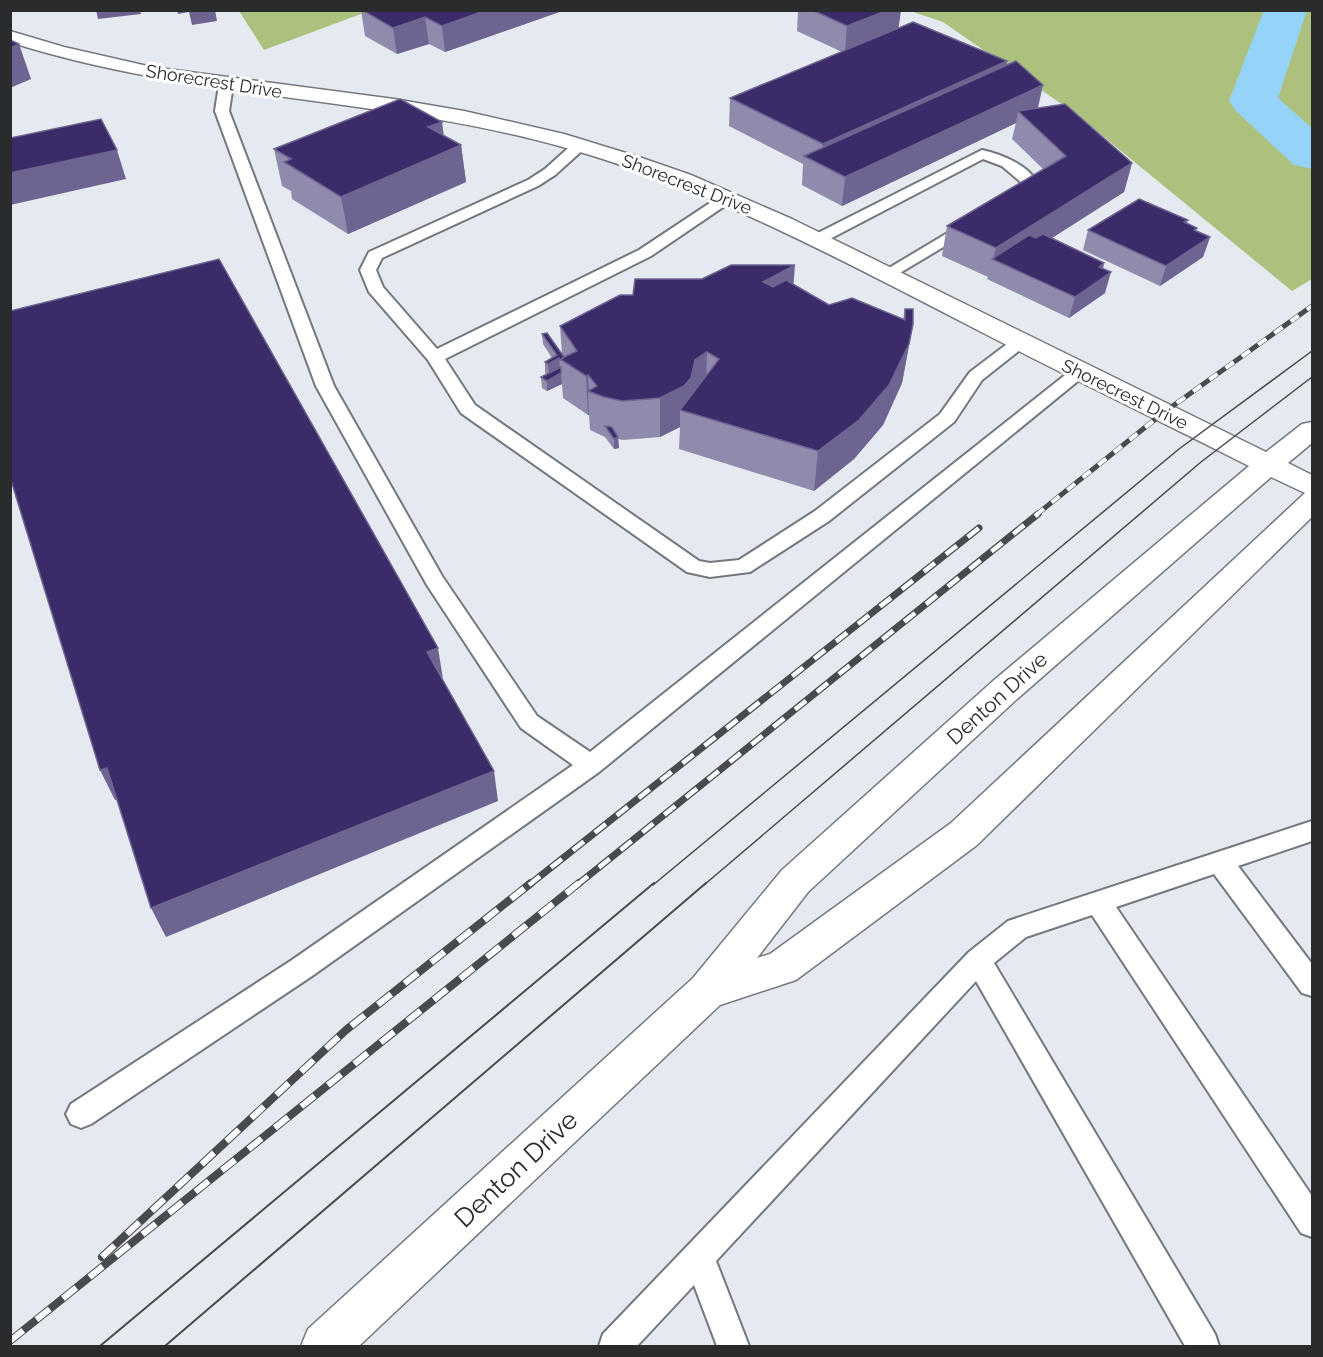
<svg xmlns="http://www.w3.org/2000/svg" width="1323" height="1357" viewBox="0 0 1323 1357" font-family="Raleway,sans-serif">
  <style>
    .green { fill: #acc17d }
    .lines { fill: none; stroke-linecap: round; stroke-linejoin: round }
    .river { fill: #96d3f9; fill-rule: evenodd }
    .lane-casing { stroke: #74787e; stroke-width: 4 }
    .secondary-casing { stroke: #74787e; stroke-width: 3 }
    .lane { fill: #fff; fill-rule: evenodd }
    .secondary { fill: #fff; fill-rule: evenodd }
    .tram-far1 { stroke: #484a4d; stroke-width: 1.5 }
    .tram { stroke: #484a4d; stroke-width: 2 }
    .rail-far2-casing { stroke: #484a4d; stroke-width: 5 }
    .rail-far1-casing { stroke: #484a4d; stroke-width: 7 }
    .rail-casing { stroke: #484a4d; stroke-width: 8 }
    .rail-far2 { stroke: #fff; stroke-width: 4; stroke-dasharray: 10; stroke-linecap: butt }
    .rail-far1 { stroke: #fff; stroke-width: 4.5; stroke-dasharray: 14; stroke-linecap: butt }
    .rail { stroke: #fff; stroke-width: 6; stroke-dasharray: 17; stroke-linecap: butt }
    .wall { fill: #908aac }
    .shaded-wall { fill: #6e6491 }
    .building { fill: #3b2b68; stroke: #6e6491; stroke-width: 1.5 }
    .labels { text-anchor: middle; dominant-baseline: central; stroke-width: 6; stroke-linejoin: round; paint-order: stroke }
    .far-street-label { font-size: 18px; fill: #292b2d; stroke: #fff }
    .street-label { font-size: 21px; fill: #292b2d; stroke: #fff }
    .near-street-label { font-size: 26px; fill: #292b2d; stroke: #fff }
  </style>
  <rect width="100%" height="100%" fill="#e5e9f0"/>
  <!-- green -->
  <g class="green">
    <path d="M239 11H369L264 50Z"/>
    <path d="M910 11H1312V279L1292 291 1076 114 943 22Z"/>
  </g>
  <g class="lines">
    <!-- river -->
    <path class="river" d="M1264 10H1307L1278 98 1312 128V169L1294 165 1236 111 1229 101Z"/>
    <!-- lane casing -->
    <g class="lane-casing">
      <g id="lane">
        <path d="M226 81 233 85 229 111 334 386 442 576 537 716 590 752 1074 368H1086L1089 372 599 772 312 976 91 1124 81 1128 71 1124 66 1114 71 1104 292 960 573 765 521 728 427 585 316 386 215 111 219 85Z"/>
        <path d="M580 141 585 142 587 145 585 148 555 175 538 186 382 258 376 270 383 287 437 349 639 250 722 195H732L735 198 732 201 651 256 445 359 475 405 699 561 710 563 739 560 815 511 940 414 970 372 1015 338H1027L1030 342 982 380 954 422 829 521 750 572 710 577 687 572 461 413 428 360 369 292 360 270 369 252 528 180 545 169 575 142Z"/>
        <path d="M982 150C1001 154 1035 167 1039 189 1032 197 1020 204 1010 201L1007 198 1023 187V184L1002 166 983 159 822 243 816 245 808 240 810 237Z"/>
        <path d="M971 219 979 224 977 227 893 277 887 279 879 274Z"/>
        <path d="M1312 821V841L1238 866 1312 964V996L1302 993 1214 874 1116 907 1312 1196V1237L1301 1233 1092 915 1026 937 994 963 1215 1334 1219 1346H1185L976 981 716 1261 749 1346H717L694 1285 637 1346H599L603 1334 969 952 1008 921Z"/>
      </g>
    </g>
    <!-- secondary casing -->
    <g class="secondary-casing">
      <path id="secondary" d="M10 31 64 47 152 67 394 99 464 111 564 134 639 157 691 175 792 219 1266 452 1302 424 1312 422V443L1288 463 1312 475V517L977 845 796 980 720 1005 359 1346H301L308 1329 693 978 782 870 993 681 1249 466C1154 418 1058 372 964 323 836 257 709 189 570 149 386 96 194 101 10 42ZM1271 477 1305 493 951 823 770 954 757 958 808 892 1017 699Z"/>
    </g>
    <!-- lane -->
    <use href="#lane" class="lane"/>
    <!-- secondary -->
    <use href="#secondary" class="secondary"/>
    <!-- tram-far1 -->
    <g class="tram-far1">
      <path d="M653 885 1179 449 1312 351"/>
      <path d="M704 885 1201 462 1312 377"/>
    </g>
    <!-- tram -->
    <g class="tram">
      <path d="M100 1346 654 883"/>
      <path d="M165 1346 706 883"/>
    </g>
    <!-- rail-far2 casing -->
    <g class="rail-far2-casing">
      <path id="rail-far2" d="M1036 515 1163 413 1312 306"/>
    </g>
    <!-- rail-far1 casing -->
    <g class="rail-far1-casing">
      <g id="rail-far1">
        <path d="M529 885 979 528"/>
        <path d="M577 885 1038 514"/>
      </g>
    </g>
    <!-- rail casing -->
    <g class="rail-casing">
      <g id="rail">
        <path d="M102 1257 346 1030 531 883"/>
        <path d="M10 1341 579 883"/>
      </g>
    </g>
    <!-- rail-far2 -->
    <use href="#rail-far2" class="rail-far2"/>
    <!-- rail-far1 -->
    <use href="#rail-far1" class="rail-far1"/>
    <!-- rail -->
    <use href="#rail" class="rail"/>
  </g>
  <!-- wall -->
  <g class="wall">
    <path d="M361 10H565L445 52 429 44 397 54 365 36Z"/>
    <path d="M798 10H901L898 28 1007 61 1006 66 1038 108 1132 163 1124 192 1052 238 1104 263 1103 269 1105 293 1069 318 987 279 988 277 942 256 947 226 1043 169 1012 139 1016 123 842 206 802 185 803 164 729 126 730 98 842 52 797 31Z"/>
    <path d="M443 136 461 145 466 182 348 234 292 199 291 191 282 186 274 149Z"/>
    <path d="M1188 220 1187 223 1197 228 1196 231 1210 237 1203 257 1160 286 1083 250 1088 230Z"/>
    <path d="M793 284 829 305 903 320 905 309 913 324 902 383 883 425 854 459 814 491 679 449 680 427 660 437 623 440 618 439 619 448 614 449 605 437 590 430 589 415H588L563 398 562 384 547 391 542 388 541 377 547 374 545 373V362L552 358 543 344 542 334 562 354 560 326 633 295Z"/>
  </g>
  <!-- shaded-wall -->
  <g class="shaded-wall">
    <path d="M96 10H140L141 14 98 19Z"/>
    <path d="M177 10H215L217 21 192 25 189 12 178 14Z"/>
    <path d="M487 10H565L445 52 442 26Z"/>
    <path d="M888 10H901L898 32 845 53 847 26Z"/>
    <path d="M425 17 429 44 397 54 393 28Z"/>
    <path d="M19 44 31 79 10 88V48Z"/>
    <path d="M1007 61 1002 88 821 165 823 144Z"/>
    <path d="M1043 85 1037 112 1018 111 1016 123 842 206 845 177Z"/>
    <path d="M442 122 446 152 461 145 466 182 348 234 341 197 428 127Z"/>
    <path d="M117 150 126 179 10 205V173Z"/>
    <path d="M1132 163 1124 192 1008 266 993 259 996 248Z"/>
    <path d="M1210 237 1203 257 1160 286 1166 266Z"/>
    <path d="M1104 263 1100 280 1111 272 1105 293 1069 318 1075 297 1099 267Z"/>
    <path d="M795 265 792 304 763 282Z"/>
    <path d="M913 324 902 383 883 425 854 459 814 491 818 451Z"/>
    <path d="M707 352 706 391 680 410V427L660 437V398L695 360Z"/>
    <path d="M559 358 560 369 549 375 548 364Z"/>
    <path d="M561 373 562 384 547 391V381Z"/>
    <path d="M588 375 589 391H588L589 415H588L586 376Z"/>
    <path d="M618 437 619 448 614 449V439Z"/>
    <path d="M438 648 443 679 427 652Z"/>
    <path d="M107 768 122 798 115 800 100 770Z"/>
    <path d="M494 771 498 801 166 937 151 908Z"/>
  </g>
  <!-- building -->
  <g class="building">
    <path d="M362 10H487L442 26 425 17 393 28Z"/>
    <path d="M812 10H888L847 26Z"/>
    <path d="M913 22 1007 61 823 144 730 98Z"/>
    <path d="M10 40 19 44 10 48Z"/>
    <path d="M1016 61 1043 85 845 177 804 156Z"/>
    <path d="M400 99 442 122 428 127 461 145 341 197 284 162 291 159 274 149Z"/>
    <path d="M1065 104 1132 163 996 248 947 226 1066 156 1018 111Z"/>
    <path d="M101 119 117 150 10 173V138Z"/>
    <path d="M1139 199 1188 220 1184 222 1197 228 1194 230 1210 237 1166 266 1088 230Z"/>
    <path d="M1043 234 1104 263 1099 267 1111 272 1075 297 992 259 1029 235 1036 238Z"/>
    <path d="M219 259 438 648 427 652 494 771 151 908 107 768 100 770 10 477V311Z"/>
    <path d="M731 265H795L763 282 773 287 786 280 829 305 852 298 905 320V309H913V324L909 344 889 385 859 420 818 451 680 410 719 359 707 352 695 360 691 378 684 386 660 398 622 401 604 397 588 391 597 386 588 375 586 376 560 359 577 351 560 326 620 295H633L635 279H702Z"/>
    <path d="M547 333 564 357 560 360 559 358 548 364 545 362 557 355 542 334Z"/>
    <path d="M561 367V373L547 381 541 377Z"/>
    <path d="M605 426 612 427 618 437 614 439Z"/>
  </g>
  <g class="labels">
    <!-- far-street labels -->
    <g class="far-street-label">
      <text transform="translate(214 81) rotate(9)">Shorecrest Drive</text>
      <text transform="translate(687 184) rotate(21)">Shorecrest Drive</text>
      <text transform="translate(1125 394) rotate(26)">Shorecrest Drive</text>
    </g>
    <!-- street labels -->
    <g class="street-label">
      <text transform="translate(997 698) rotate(-42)">Denton Drive</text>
    </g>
    <!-- near-street labels -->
    <g class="near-street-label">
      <text transform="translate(516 1169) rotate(-43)">Denton Drive</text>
    </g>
  </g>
  <!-- border -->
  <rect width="1323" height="1357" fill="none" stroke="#292b2d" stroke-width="24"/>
</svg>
